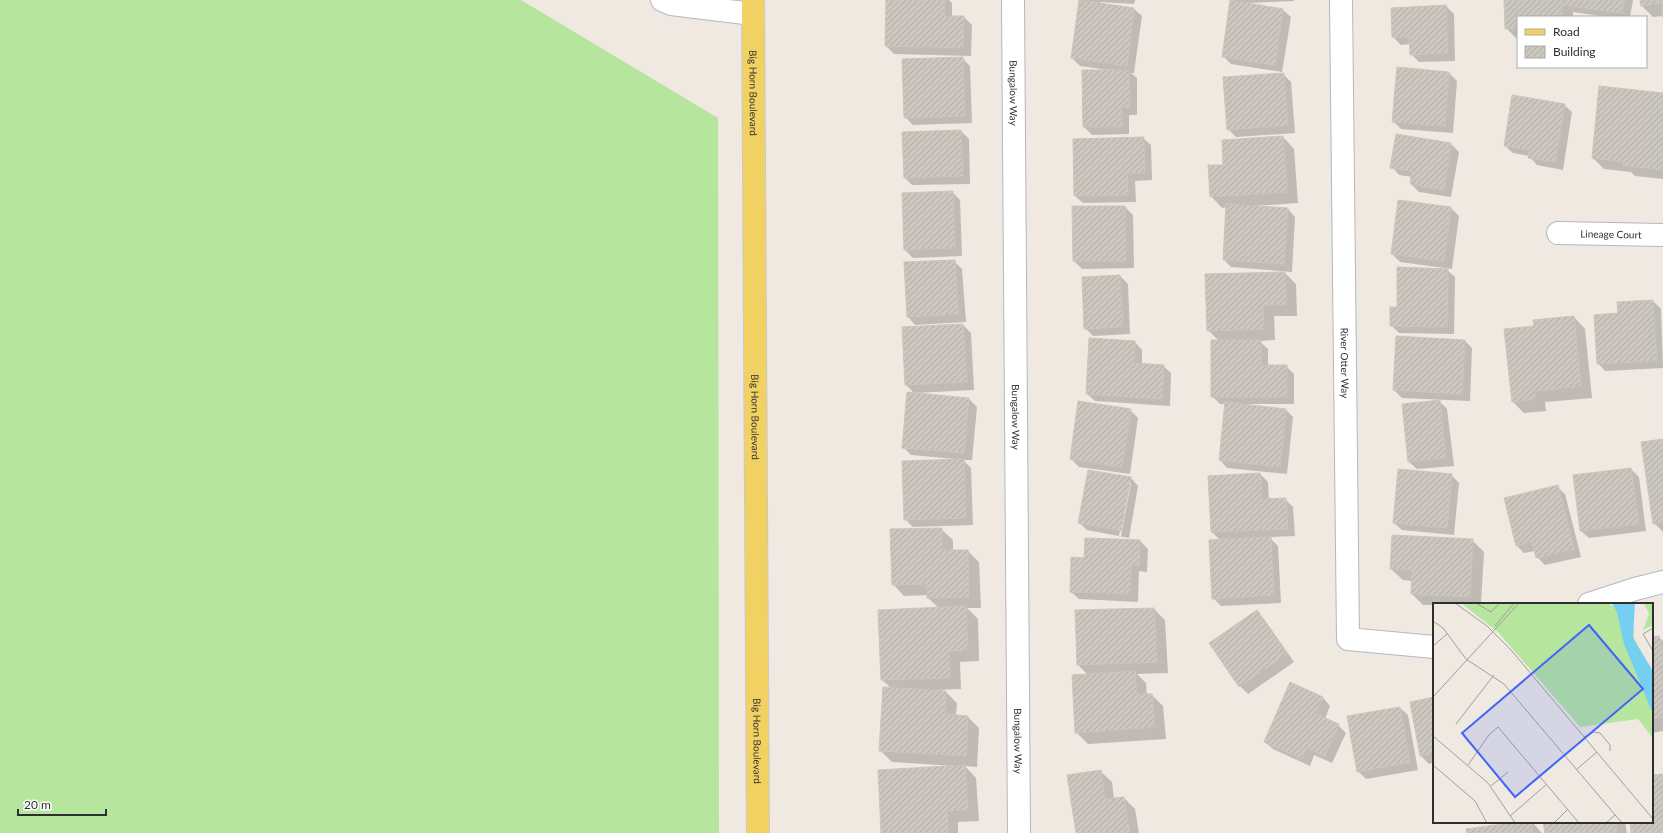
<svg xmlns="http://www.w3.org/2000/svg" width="1663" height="833" viewBox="0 0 1663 833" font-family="Lato,sans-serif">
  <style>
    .grass { fill: #b6e59e }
    .shadow { fill: #0003; fill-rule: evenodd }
    .building { fill: url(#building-hatch); stroke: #cbc5ba }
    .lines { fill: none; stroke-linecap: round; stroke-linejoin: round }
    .minor-casing { stroke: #b4b7c1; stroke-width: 24 }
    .major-casing { stroke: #c9c9c9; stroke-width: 24 }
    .minor { stroke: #fff; stroke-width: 22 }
    .major { stroke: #f2d163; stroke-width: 22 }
    .labels { text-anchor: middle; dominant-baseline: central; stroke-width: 4; stroke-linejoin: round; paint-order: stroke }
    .street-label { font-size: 10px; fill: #2e2e2e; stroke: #fff }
    .inset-road { fill: none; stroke: #a29e99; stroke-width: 1 }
    .view { fill: #4264fb; fill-opacity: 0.15; stroke: #4264fb; stroke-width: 2 }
    .inset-edge { fill: none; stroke: #2e2e2e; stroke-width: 2 }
  </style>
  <defs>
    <pattern id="building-hatch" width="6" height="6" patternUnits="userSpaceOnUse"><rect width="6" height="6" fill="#cbc7bf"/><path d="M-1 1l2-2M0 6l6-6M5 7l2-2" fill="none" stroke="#afaba4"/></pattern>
  </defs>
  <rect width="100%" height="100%" fill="#efe9e1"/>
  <!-- grass -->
  <path class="grass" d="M0 0H521L718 118 719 833H0Z"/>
  <!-- shadow -->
  <g class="shadow">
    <path d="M887 0H949L952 3V17H964L972 25 971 56 894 54 886 46Z"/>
    <path d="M1080 0H1135L1134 4 1100 2V4L1134 9 1142 16 1134 73H1131L1137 78V115H1129V134L1092 135 1084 127 1109 70 1080 66 1072 58 1082 2Z"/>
    <path d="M1232 0H1294V1L1246 3 1283 10 1291 17 1282 72 1231 64 1223 56 1234 2Z"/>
    <path d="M1505 0H1633L1630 17H1607L1573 12V17H1518V40L1506 28Z"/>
    <path d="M1641 0H1663V16L1653 17 1642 6Z"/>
    <path d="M1446 6 1454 14 1455 61 1419 62 1411 54V44L1401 45 1393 37Z"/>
    <path d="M962 58 970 66 972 123 913 125 905 117Z"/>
    <path d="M1398 68 1449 73 1457 81 1453 133 1401 129 1393 121Z"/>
    <path d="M1283 74 1291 82 1295 133 1236 137 1228 129Z"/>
    <path d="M1663 94V179L1635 176 1631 172 1604 169 1593 158Z"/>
    <path d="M1564 105 1572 112 1563 170 1537 165 1529 156 1513 153 1505 146Z"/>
    <path d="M961 131 969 139 970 184 912 185 905 178Z"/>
    <path d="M1397 135 1451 144 1459 152 1451 197 1419 192 1411 184 1412 177 1399 175 1392 167Z"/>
    <path d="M1283 137 1294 149 1298 203 1255 206V207L1288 209 1295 217 1292 272 1231 267 1224 260 1227 207 1222 208 1211 196 1224 166Z"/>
    <path d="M1143 138 1151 145 1152 180 1135 181 1136 202 1083 203 1075 196Z"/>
    <path d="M952 192 960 200 962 256 913 258 905 250Z"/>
    <path d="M1125 207 1133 215 1134 268 1082 269 1074 261Z"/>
    <path d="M1451 208 1459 216 1452 269 1400 262 1392 254Z"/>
    <path d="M954 261 962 269 966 322 915 325 908 317Z"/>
    <path d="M1447 270 1455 277 1454 334 1399 333 1391 325 1398 308Z"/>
    <path d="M1285 273 1296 284 1297 316H1274L1275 340 1259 341 1268 349V366H1286L1294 374V404H1249V405L1285 409 1293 417 1287 474 1227 468 1220 460 1225 404H1220L1212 396 1219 341 1208 330Z"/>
    <path d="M1120 276 1128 284 1130 334 1093 336 1085 328Z"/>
    <path d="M1653 301 1661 309 1663 368 1605 371 1598 363Z"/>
    <path d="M1574 317 1585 329 1592 398 1545 402 1546 411 1524 413 1513 402 1535 327Z"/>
    <path d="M963 325 971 333 974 390 914 393 906 385 903 328Z"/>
    <path d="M1465 341 1472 348 1470 401 1402 398 1394 390Z"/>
    <path d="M1135 342 1142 350V364L1163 366 1171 373 1170 406 1095 401 1087 394Z"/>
    <path d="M969 399 977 407 972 460H963L971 468 973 525 913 527 905 519 955 459 911 455 903 447Z"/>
    <path d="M1439 401 1447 409 1454 466 1417 469 1409 462Z"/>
    <path d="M1130 410 1138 418 1130 474 1079 467 1071 459Z"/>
    <path d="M1663 440V532L1654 523Z"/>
    <path d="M1631 469 1639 477 1646 531 1589 538 1581 531Z"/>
    <path d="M1260 474 1268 482 1269 500 1285 499 1293 507 1295 536 1269 537 1278 546 1281 603 1221 606 1213 598 1221 541 1212 532 1209 477Z"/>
    <path d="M1451 475 1459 483 1454 535 1402 530 1394 523Z"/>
    <path d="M1131 478 1138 486 1129 538 1087 530 1080 523ZM1129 483H1131L1121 536H1119Z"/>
    <path d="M1557 487 1565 494 1581 557 1545 565 1537 557 1535 551 1524 553 1517 546Z"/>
    <path d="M941 529 953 540V551H968L979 562 981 608H967L978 619 979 661 960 662 961 689 937 690V691L946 692 957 703 956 716 968 717 979 728 977 767 965 766 976 778 979 821 958 822V833H882L954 766 892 762 880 750 891 688 882 680 939 608 928 598V595L904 596 893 584Z"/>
    <path d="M1472 540 1484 552 1481 604 1423 605 1412 594V581L1403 580 1391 569Z"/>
    <path d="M1140 541 1148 549 1147 572 1139 571 1138 602 1079 599 1071 592 1085 559Z"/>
    <path d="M1154 609 1165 620 1168 673 1137 674 1146 683 1147 695H1152L1163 706 1166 739 1088 744 1076 732 1088 675 1078 665Z"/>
    <path d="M1257 611 1264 619 1294 662 1248 694 1240 686Z"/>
    <path d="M1659 637 1663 641V731L1652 733V639Z"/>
    <path d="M1323 698 1330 706 1325 719 1338 725 1346 733 1332 763 1314 755 1310 766 1273 749 1265 742Z"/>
    <path d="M1434 698V762L1429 764 1421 756Z"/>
    <path d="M1400 708 1408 715 1418 770 1366 779 1358 771Z"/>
    <path d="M1100 771 1112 782 1114 799 1124 798 1135 809 1139 833H1077Z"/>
    <path d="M1525 822H1532L1542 833H1468Z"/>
    <path d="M1544 822H1625L1627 833H1546Z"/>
  </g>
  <!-- building -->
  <g class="building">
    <path d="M886 0H945L944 16H964L963 48 885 46Z"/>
    <path d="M1079 0 1134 8 1127 66 1071 58Z"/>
    <path d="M1230 0 1283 9 1275 65 1222 57Z"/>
    <path d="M1504 0H1562V17H1518V28L1505 29Z"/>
    <path d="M1563 0H1624L1622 13 1563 5Z"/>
    <path d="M1640 0H1663V18L1661 3 1641 6Z"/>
    <path d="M1446 5 1448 53 1410 55 1409 37H1392L1391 8Z"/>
    <path d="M963 57 965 116 904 118 902 59Z"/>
    <path d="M1397 67 1449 72 1445 126 1392 122Z"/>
    <path d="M1082 70H1129L1130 108 1122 107V127H1083Z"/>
    <path d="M1284 73 1288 125 1227 130 1223 77Z"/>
    <path d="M1599 86 1663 93V170L1623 165V162L1592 158Z"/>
    <path d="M1512 95 1565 104 1555 162 1528 158 1529 150 1504 146Z"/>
    <path d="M961 130 963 176 904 178 902 132Z"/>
    <path d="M1396 134 1451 143 1444 190 1410 184 1412 171 1390 168Z"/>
    <path d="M1283 136 1287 192 1210 197 1208 165H1223L1222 140Z"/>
    <path d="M1144 137 1145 173H1127L1128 195 1074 196 1073 139Z"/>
    <path d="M953 191 955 248 904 250 902 193Z"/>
    <path d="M1398 200 1451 207 1444 261 1391 254Z"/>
    <path d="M1226 204 1288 208 1284 264 1223 260Z"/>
    <path d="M1072 206H1125L1126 261H1073Z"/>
    <path d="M955 260 958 314 907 317 904 262Z"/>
    <path d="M1397 267 1448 269 1447 327 1390 326V307H1397Z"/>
    <path d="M1285 272 1286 305H1263L1264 329 1207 331 1205 274Z"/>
    <path d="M1120 275 1123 327 1084 329 1082 277Z"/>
    <path d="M1653 300 1657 361 1597 364 1594 315 1618 313 1617 302Z"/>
    <path d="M1574 316 1581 386 1535 391V399L1512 402 1504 329 1534 326 1533 320Z"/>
    <path d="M963 324 967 382 905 385 902 327Z"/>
    <path d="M1396 336 1465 340 1462 394 1393 390Z"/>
    <path d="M1089 338 1135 341 1134 363 1164 365 1162 399 1086 394Z"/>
    <path d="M1211 340H1261V365H1287V397H1211Z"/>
    <path d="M907 392 969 398 964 453 902 448Z"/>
    <path d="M1440 400 1446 458 1408 462 1402 404Z"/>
    <path d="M1078 401 1131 409 1122 467 1070 459Z"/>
    <path d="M1225 402 1286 409 1280 467 1219 460Z"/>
    <path d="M1663 439V522L1653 524 1641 442Z"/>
    <path d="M964 459 966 518 904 520 902 461Z"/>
    <path d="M1631 468 1639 524 1580 531 1573 475Z"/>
    <path d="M1398 469 1452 474 1447 528 1393 523Z"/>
    <path d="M1088 470 1131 477 1121 531 1078 523Z"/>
    <path d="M1260 473 1262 499 1286 498 1288 529 1211 532 1208 476Z"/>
    <path d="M1558 485 1574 549 1536 558 1532 542 1516 546 1504 498Z"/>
    <path d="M942 528V550H968L969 597 927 598V584L892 585 890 529Z"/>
    <path d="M1392 535 1473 539 1470 597 1411 594 1412 570 1390 569Z"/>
    <path d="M1271 537 1274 595 1212 599 1209 540Z"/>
    <path d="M1085 538 1140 540 1139 565 1131 564 1130 594 1070 592 1071 557 1084 558Z"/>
    <path d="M966 606 968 650 949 651 950 678 881 680 878 610Z"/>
    <path d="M1154 608 1157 662 1077 665 1075 610Z"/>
    <path d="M1257 610 1287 654 1239 687 1209 643Z"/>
    <path d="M1659 636 1663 655V717L1652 719V637Z"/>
    <path d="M1135 671 1137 694H1152L1155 727 1075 733 1072 675Z"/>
    <path d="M1290 682 1323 697 1316 714 1339 724 1325 756 1306 748 1302 759 1264 742Z"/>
    <path d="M883 687 946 691 945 714 968 716 966 756 879 751Z"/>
    <path d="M1434 697V753L1420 756 1410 702Z"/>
    <path d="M1400 707 1410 762 1357 772 1347 716Z"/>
    <path d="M965 765 968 810 947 811 948 833H881L878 770Z"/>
    <path d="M1101 770 1105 799 1124 797 1130 833H1076L1067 775Z"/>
    <path d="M1663 774V833H1631L1630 822H1652V775Z"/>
    <path d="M1518 822H1531L1533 833H1467L1466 829Z"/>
    <path d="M1543 822H1616L1617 833H1545Z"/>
  </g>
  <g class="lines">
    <!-- minor casing -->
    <g class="minor-casing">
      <g id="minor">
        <path d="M662 0 671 4 753 14"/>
        <path id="s1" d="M1013 0 1019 833"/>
        <path id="s2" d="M1341 0 1348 639 1434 647"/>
        <path id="s3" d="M1558 233 1663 235"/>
        <path d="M1589 604 1635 589 1663 582"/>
      </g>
    </g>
    <!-- major casing -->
    <g class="major-casing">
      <g id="major">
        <path id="s4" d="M753 0 758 833"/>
      </g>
    </g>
    <!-- minor -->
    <use href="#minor" class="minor"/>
    <!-- major -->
    <use href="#major" class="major"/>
  </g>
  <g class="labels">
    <!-- street labels -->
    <g class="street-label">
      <text stroke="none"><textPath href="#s4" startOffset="93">Big Horn Boulevard</textPath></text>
      <text stroke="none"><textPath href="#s1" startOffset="93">Bungalow Way</textPath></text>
      <text stroke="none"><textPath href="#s3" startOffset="53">Lineage Court</textPath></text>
      <text stroke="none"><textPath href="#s2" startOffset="363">River Otter Way</textPath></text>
      <text stroke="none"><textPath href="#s4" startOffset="417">Big Horn Boulevard</textPath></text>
      <text stroke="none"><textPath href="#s1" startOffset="417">Bungalow Way</textPath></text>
      <text stroke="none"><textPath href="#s4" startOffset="741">Big Horn Boulevard</textPath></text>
      <text stroke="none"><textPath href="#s1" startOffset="741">Bungalow Way</textPath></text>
    </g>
  </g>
  <!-- overview -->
  <g transform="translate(1433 603)">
    <rect width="220" height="220" fill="#efe9e1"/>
    <path d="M28 0H173L199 11 201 35 220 73V135L205 116 147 124 65 29Z" fill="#b6e59e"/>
    <path d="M211 0H220V22L210 27 216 11Z" fill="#b6e59e"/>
    <path d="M179 0H202L200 35 220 68V111L191 41 184 9Z" fill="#75cff0"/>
    <path class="inset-road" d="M22 0 54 23 78 47 220 216M43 0 58 9 67 0M0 18 10 25 33 56 71 81 189 220M62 23 81 0M220 25 210 31 220 48M0 43 14 31M0 94 86 0M23 121 61 72M0 133 55 180 82 220M151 134 161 129 167 130 177 142V148M0 162 42 198 54 220M35 162 56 132 65 124 146 220M144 166 164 149M58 183 75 169M77 213 114 181M121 220 135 206M173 220 182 212"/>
    <path class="view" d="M156 22 210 86 82 194 29 130Z"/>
    <rect width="220" height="220" class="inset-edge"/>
  </g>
  <!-- legend -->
  <rect x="1517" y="16" width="130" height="52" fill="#ffffff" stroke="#ababab"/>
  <rect x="1525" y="29" width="20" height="6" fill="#f2d163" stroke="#ababab"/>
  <text x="1553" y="36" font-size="12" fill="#2e2e2e">Road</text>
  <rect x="1525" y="46" width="20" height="12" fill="url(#building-hatch)" stroke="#ababab"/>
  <text x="1553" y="56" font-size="12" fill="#2e2e2e">Building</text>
  <!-- scale -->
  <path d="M18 809v6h88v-6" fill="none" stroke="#2e2e2e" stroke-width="2"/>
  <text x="24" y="809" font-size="12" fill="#2e2e2e" stroke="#ffffff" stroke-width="3" paint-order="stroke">20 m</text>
</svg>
